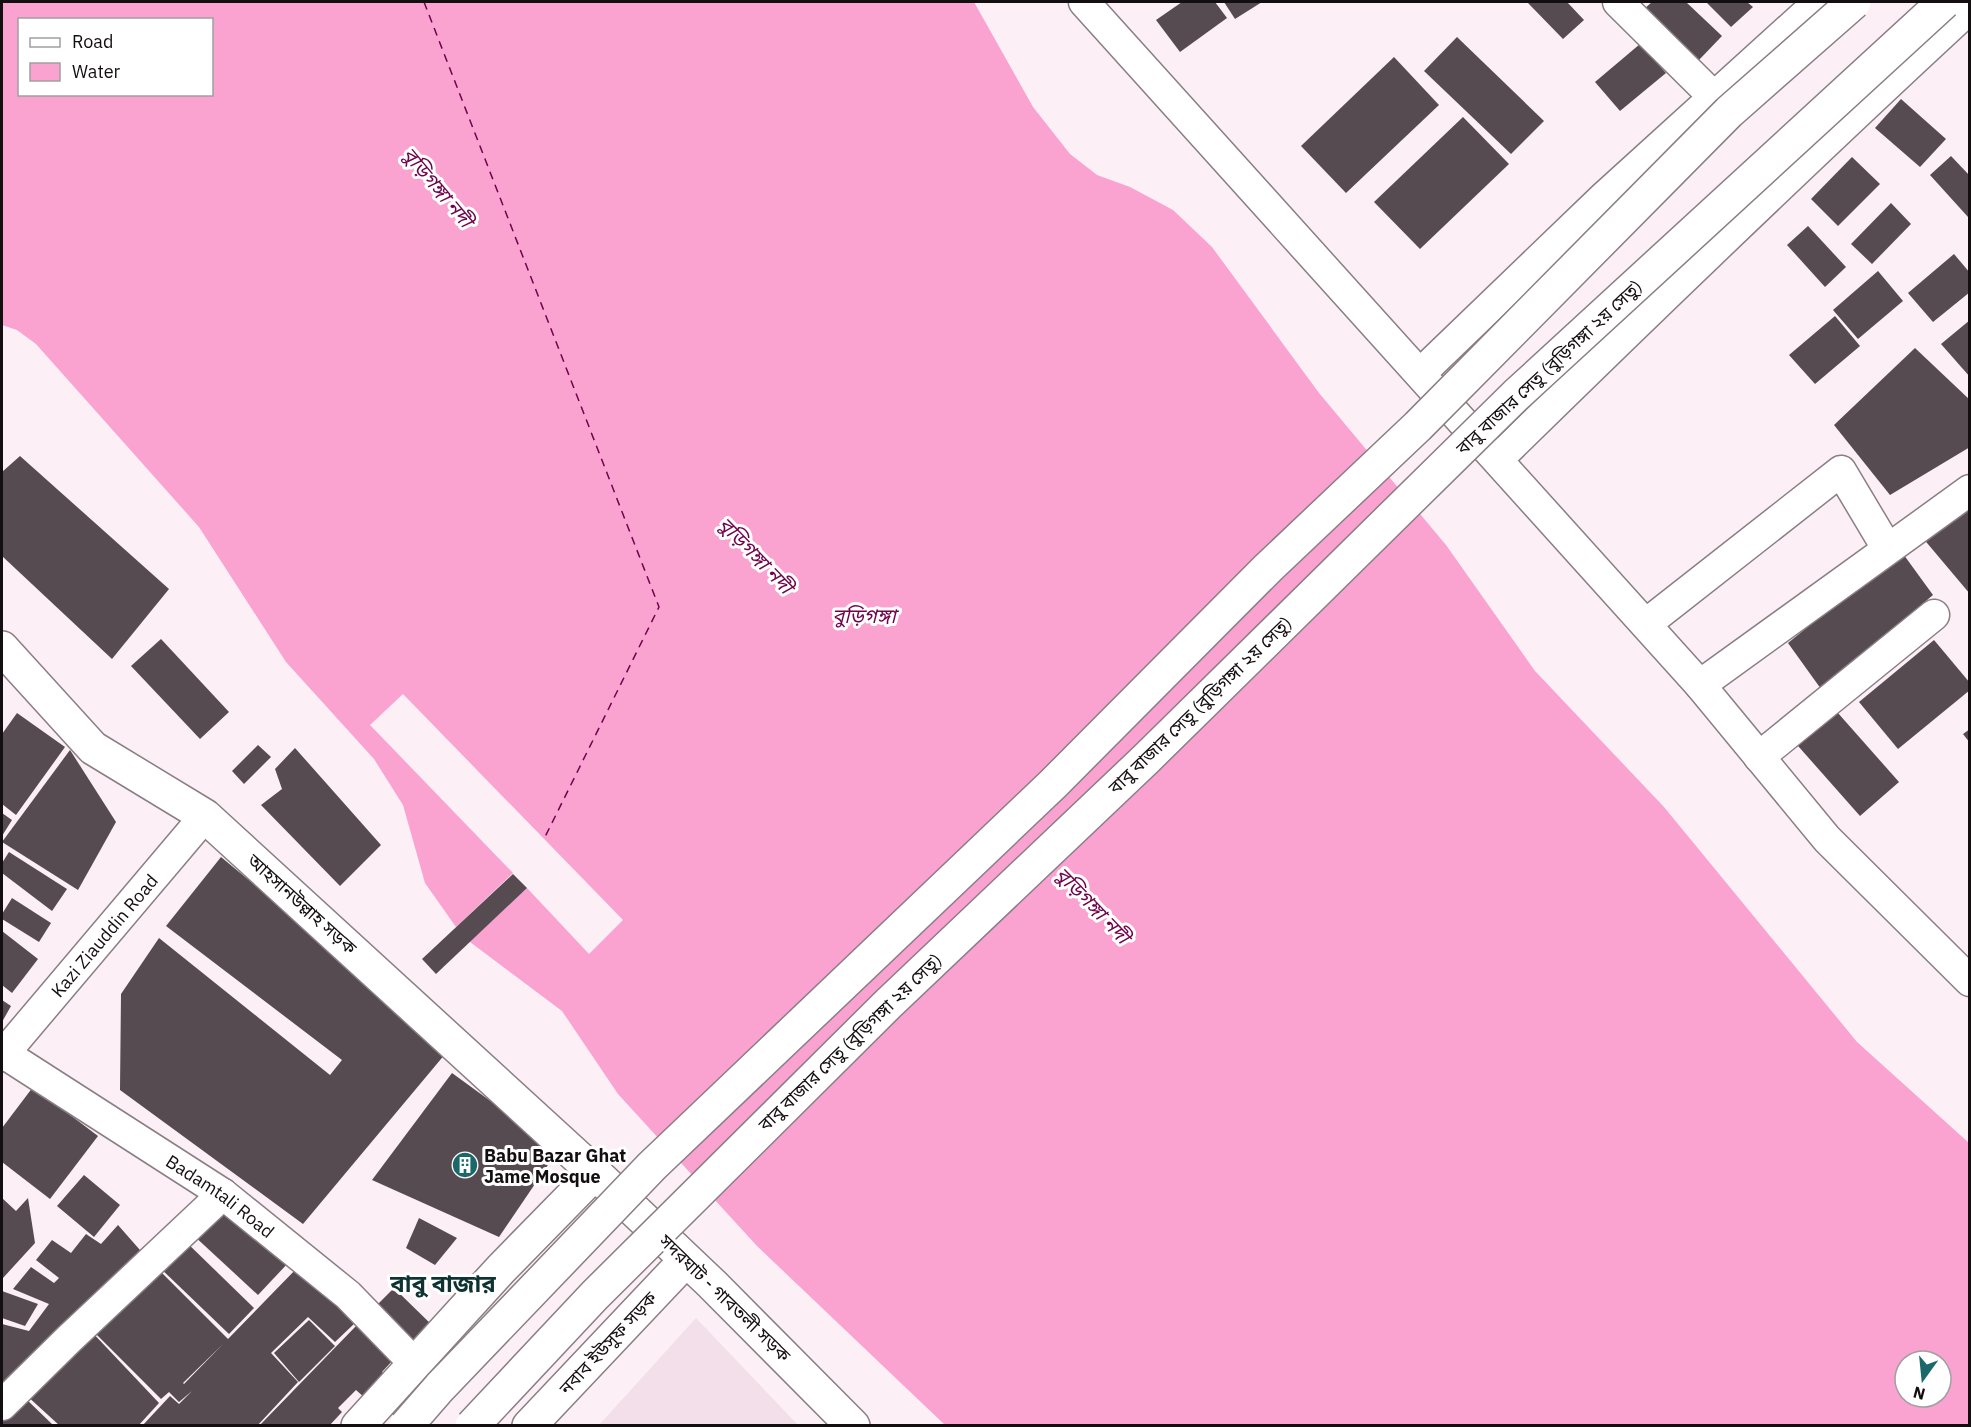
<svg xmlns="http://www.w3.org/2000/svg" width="1971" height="1427" viewBox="0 0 1971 1427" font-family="'IBM Plex Sans','Noto Sans Bengali',sans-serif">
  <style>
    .built { fill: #f3dfe9 }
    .water { fill: #faa2d0; fill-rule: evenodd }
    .pier { fill: #fceff5 }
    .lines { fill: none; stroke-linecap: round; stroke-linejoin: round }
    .ferry { stroke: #6f034c; stroke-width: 1.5; stroke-dasharray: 8 6; stroke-linecap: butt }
    .building { fill: #564b50; fill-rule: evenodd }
    .street-casing { stroke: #8a7e84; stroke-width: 33 }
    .secondary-casing { stroke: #8a7e84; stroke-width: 36 }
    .highway-casing { stroke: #8a7e84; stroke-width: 36 }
    .street { stroke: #fff; stroke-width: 30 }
    .secondary { stroke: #fff; stroke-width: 33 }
    .highway { stroke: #fff; stroke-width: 33 }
    .highway-bridge-casing { stroke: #8a7e84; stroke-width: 36; stroke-linecap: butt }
    .highway-bridge { stroke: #fff; stroke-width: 33 }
    .labels { text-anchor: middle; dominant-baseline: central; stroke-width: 6; stroke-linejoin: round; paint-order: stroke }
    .street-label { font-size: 18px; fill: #130e10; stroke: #fff }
    .poi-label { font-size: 18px; font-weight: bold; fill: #130e10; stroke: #fff; text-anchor: start }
    .water-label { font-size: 20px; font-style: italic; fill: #6f034c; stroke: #fff }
    .district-label { font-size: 24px; font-weight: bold; fill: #0f3333; stroke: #fff }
  </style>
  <rect width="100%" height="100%" fill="#fceff5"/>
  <!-- built -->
  <path class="built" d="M696 1318 798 1425H599Z"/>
  <!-- water -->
  <path class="water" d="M2 2H974L1033 107 1070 154 1097 175 1130 187 1173 210 1212 247 1319 393 1446 545 1535 671 1664 807 1857 1042 1969 1143V1425H945L757 1246 618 1094 562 1011 470 942 456 927 425 883 403 805 374 759 286 662 199 527 36 344 17 330 2 325ZM20 20H212V94H20ZM1905 1361H1941V1397H1905Z"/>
  <!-- pier -->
  <path class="pier" d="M403 694 623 920 589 954 527 888 467 944 454 929 513 873 370 725Z"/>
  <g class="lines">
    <!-- ferry -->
    <path class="ferry" d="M424 2 659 607 544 839"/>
  </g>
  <!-- building -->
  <g class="building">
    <path d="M1182 2H1215L1227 18 1180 52 1156 20Z"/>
    <path d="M1224 2H1262L1235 19Z"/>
    <path d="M1527 2H1567L1584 20 1563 39Z"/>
    <path d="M1652 2H1686L1722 36 1698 61 1644 9Z"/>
    <path d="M1706 2H1747L1753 7 1731 27Z"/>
    <path d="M1457 37 1544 121 1511 154 1424 71Z"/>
    <path d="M1640 44 1666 73 1620 111 1595 82Z"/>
    <path d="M1394 57 1439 105 1346 193 1301 146Z"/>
    <path d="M1901 99 1946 139 1920 167 1875 128Z"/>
    <path d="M1463 117 1509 164 1420 249 1374 202Z"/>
    <path d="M1951 156 1970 176V215L1968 217 1930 175Z"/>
    <path d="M1852 157 1880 184 1838 226 1811 199Z"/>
    <path d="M1891 203 1911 224 1872 264 1851 244Z"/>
    <path d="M1808 226 1846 267 1825 287 1787 245Z"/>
    <path d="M1954 254 1970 273V292L1933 322 1908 293Z"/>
    <path d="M1878 271 1903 301 1858 339 1833 310Z"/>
    <path d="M1835 316 1860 346 1815 384 1789 355Z"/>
    <path d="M1970 320V377L1941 344Z"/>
    <path d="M1915 348 1970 400V447L1890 495 1834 425Z"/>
    <path d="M20 456 169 589 112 659 2 556V472Z"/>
    <path d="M1970 499V594L1922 537Z"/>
    <path d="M1901 551 1933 595 1821 689 1788 643Z"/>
    <path d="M161 639 229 712 200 739 131 666Z"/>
    <path d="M1934 640 1970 683V690L1898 749 1859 702Z"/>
    <path d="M1830 704 1899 782 1860 816 1791 738Z"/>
    <path d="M17 713 65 747 16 815 2 804V734Z"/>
    <path d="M1970 729V743L1963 734Z"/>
    <path d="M258 745 271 757 244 784 232 771Z"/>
    <path d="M295 748 381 845 340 886 261 805 282 789 275 769Z"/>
    <path d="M70 750 116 822 78 890 2 842Z"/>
    <path d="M2 813 12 820 2 836Z"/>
    <path d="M9 852 67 889 52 911 2 873V863Z"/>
    <path d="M221 857 451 1047 303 1224 120 1090 121 994 159 938 330 1075 342 1060 166 926Z"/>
    <path d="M513 874 527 888 436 974 422 959Z"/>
    <path d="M12 898 51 923 39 942 2 919V914Z"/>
    <path d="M2 931 38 959 12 993 2 985Z"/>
    <path d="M2 1000 11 1006 2 1022Z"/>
    <path d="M452 1073 558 1150 499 1237 372 1180Z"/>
    <path d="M33 1087 98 1136 50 1199 2 1162V1128Z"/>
    <path d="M84 1175 120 1205 94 1237 57 1206Z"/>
    <path d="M2 1198 16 1211 28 1198 35 1243 3 1278 2 1276Z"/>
    <path d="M223 1201 289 1262 258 1295 192 1234Z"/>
    <path d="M419 1218 457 1238 435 1265 406 1248Z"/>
    <path d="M118 1225 147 1258 2 1392V1324L29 1331 49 1304 13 1289 31 1267 54 1283 59 1278 36 1260 52 1240 71 1253 86 1234 101 1244Z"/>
    <path d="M182 1238 254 1308 229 1334 156 1264Z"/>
    <path d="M154 1265 228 1339 299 1266 356 1322 335 1342 308 1317 271 1353 298 1382 257 1426H142L170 1396 179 1404 192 1391 179 1402 169 1392 161 1399 90 1328ZM223 1344 184 1384 183 1383Z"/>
    <path d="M394 1288 435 1328 419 1345 378 1304Z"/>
    <path d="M2 1291 38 1304 25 1326 2 1318Z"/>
    <path d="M309 1320 335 1346 299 1382 274 1353Z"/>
    <path d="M357 1325 393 1360 382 1372 386 1376 365 1398 356 1390 338 1408 342 1412 329 1426H259Z"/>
    <path d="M89 1329 159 1403 138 1426H60L25 1394Z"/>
    <path d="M24 1397 54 1426H3L2 1422Z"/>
  </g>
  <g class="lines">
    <!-- street casing -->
    <g class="street-casing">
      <g id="street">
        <path d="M1084 2 1700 685 1827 839 1970 981"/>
        <path d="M1618 2 1713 96"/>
        <path d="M1420 374 1605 196 1819 2"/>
        <path d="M1498 459C1653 307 1810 156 1970 8"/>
        <path d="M1646 624 1841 471 1887 548"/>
        <path d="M1700 685 1970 490"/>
        <path d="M1759 757 1934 615"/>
        <path id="s1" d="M5 1054 223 1194 348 1295 415 1364"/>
        <path id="s2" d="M2 1056 205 816"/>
        <path d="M2 1405 69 1339 223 1194"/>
      </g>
    </g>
    <!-- secondary casing -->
    <g class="secondary-casing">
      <path id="secondary" d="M2 648 93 748 205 816 595 1173"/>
    </g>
    <!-- highway casing -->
    <g class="highway-casing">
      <g id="highway">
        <path d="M358 1426 501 1269 595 1173 712 1284 853 1426"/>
        <path d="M529 1426 686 1260"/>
      </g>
    </g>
    <!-- street -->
    <use href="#street" class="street"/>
    <!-- secondary -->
    <use href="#secondary" class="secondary"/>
    <!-- highway -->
    <use href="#highway" class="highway"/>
    <!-- highway-bridge casing -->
    <g class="highway-bridge-casing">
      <g id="highway-bridge">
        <path d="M406 1426 440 1387 652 1166 1053 784 1268 568 1418 426 1729 112 1854 2"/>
        <path d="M472 1426 595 1295 888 1004 1145 760 1516 395 1944 2"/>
      </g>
    </g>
    <!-- highway-bridge -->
    <use href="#highway-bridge" class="highway-bridge"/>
  </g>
  <!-- icons -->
  <defs>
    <g id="building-disc" transform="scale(1.35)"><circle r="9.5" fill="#1b686a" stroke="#fff"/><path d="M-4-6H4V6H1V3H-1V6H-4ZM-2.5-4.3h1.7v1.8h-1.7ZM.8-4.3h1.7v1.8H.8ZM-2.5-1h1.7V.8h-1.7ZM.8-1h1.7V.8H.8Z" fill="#fff"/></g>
  </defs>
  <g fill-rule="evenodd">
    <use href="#building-disc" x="465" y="1165"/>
  </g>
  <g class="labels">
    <!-- street labels -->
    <g class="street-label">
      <text transform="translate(1549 367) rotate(-43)">বাবু বাজার সেতু (বুড়িগঙ্গা ২য় সেতু)</text>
      <text transform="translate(1200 705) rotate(-44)">বাবু বাজার সেতু (বুড়িগঙ্গা ২য় সেতু)</text>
      <text transform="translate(302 904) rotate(42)">আহসানউল্লাহ সড়ক</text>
      <text stroke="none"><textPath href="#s2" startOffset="158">Kazi Ziauddin Road</textPath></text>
      <text transform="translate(850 1042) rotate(-44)">বাবু বাজার সেতু (বুড়িগঙ্গা ২য় সেতু)</text>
      <text stroke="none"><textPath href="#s1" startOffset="258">Badamtali Road</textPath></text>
      <text transform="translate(725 1298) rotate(44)">সদরঘাট - গাবতলী সড়ক</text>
      <text transform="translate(608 1343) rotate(-47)">নবাব ইউসুফ সড়ক</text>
    </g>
    <!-- poi labels -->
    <g class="poi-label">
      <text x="484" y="1155">Babu Bazar Ghat<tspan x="484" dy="21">Jame Mosque</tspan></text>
    </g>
    <!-- water labels -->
    <g class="water-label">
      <text transform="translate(438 187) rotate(50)">বুড়িগঙ্গা নদী</text>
      <text transform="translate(756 555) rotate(46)">বুড়িগঙ্গা নদী</text>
      <text x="864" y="615">বুড়িগঙ্গা</text>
      <text transform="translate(1093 905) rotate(46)">বুড়িগঙ্গা নদী</text>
    </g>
    <!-- district labels -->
    <g class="district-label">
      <text x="443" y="1283">বাবু বাজার</text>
    </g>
  </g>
  <!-- border -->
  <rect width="1971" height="1427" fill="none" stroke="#130e10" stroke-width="6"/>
  <!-- legend -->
  <rect x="18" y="18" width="195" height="78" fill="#ffffff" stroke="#a19f9f" stroke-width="1.5"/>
  <rect x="30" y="38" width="30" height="9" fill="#ffffff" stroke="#a19f9f" stroke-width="1.5"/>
  <text x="72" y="48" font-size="18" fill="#130e10">Road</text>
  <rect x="30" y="63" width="30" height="18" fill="#faa2d0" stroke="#a19f9f" stroke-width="1.5"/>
  <text x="72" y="78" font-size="18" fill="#130e10">Water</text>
  <!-- north arrow -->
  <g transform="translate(1923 1379) rotate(195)"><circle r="28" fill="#ffffff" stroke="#a19f9f" stroke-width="1.5"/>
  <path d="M0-4.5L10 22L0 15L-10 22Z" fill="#1b686a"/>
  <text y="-9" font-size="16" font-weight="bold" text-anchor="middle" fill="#130e10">N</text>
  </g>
</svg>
